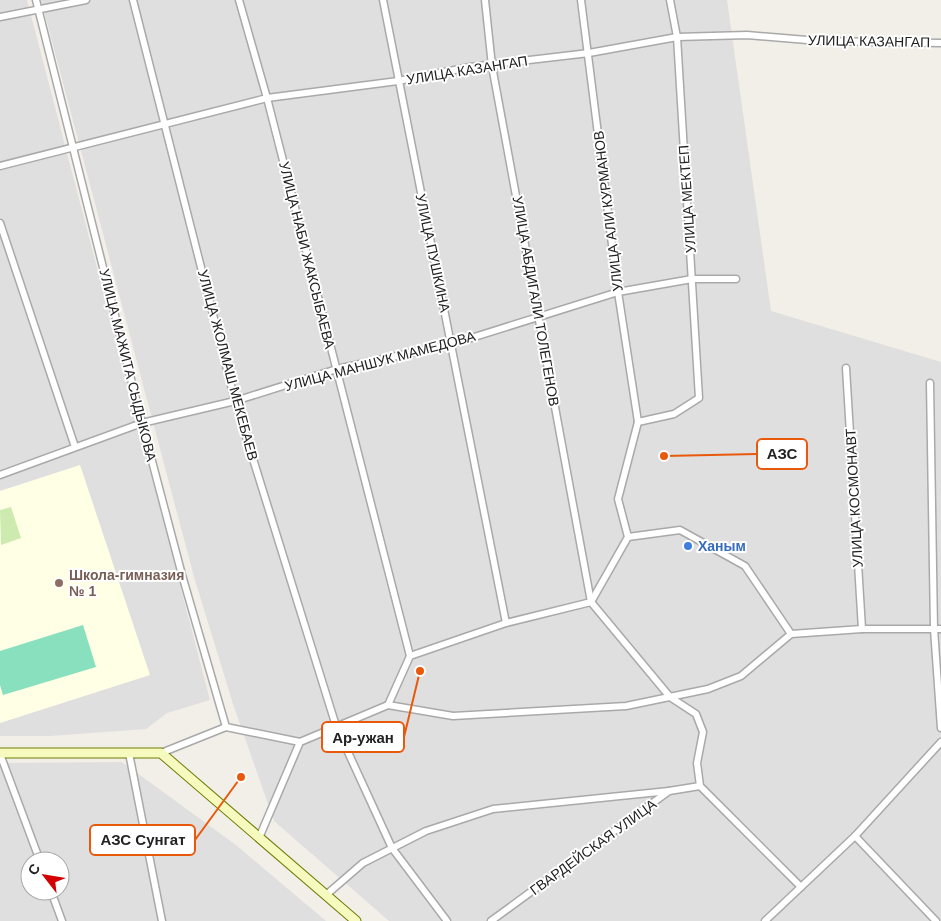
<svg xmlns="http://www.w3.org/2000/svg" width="941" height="921" viewBox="0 0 941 921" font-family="Arial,sans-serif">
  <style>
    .residential { fill: #e0dfdf; fill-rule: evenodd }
    .education { fill: #ffffe5 }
    .grass { fill: #cdebb0 }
    .pitch { fill: #88e0be }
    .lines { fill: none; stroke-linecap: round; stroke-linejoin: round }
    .street-casing { stroke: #a9a9a9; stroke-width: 9 }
    .secondary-casing { stroke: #707d05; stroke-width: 11 }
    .street { stroke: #fff; stroke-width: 6 }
    .secondary { stroke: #f7fabf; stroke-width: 9 }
    .shop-dot { fill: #3f7fe0; stroke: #fff; stroke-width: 2 }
    .education-dot { fill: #8d6e63; stroke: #fff; stroke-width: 2 }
    .labels { text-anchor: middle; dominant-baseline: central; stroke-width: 4; stroke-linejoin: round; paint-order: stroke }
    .street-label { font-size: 14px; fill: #222; stroke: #fff }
    .shop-label { font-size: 14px; font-weight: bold; fill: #366cbe; stroke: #fff; text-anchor: start }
    .education-label { font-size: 14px; font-weight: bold; fill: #785e54; stroke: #fff; text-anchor: start }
    .leader { fill: none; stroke: #e8590c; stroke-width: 2 }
    .callout-dot { fill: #e8590c; stroke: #fff; stroke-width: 2 }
    .callout { fill: #fff; stroke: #e8590c; stroke-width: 2 }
    .callout-label { font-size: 15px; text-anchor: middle; font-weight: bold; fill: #222 }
  </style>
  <rect width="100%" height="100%" fill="#f2efe9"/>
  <!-- residential -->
  <g class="residential">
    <path d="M0 0H27L210 700 167 713 146 729 50 736H0Z"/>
    <path d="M41 0H727L771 311 941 362V921H389L274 821 233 704 194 577Z"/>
    <path d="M122 762 236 845 326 921H0V763ZM30 861H60V891H30Z"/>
  </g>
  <!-- education -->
  <path class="education" d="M80 465 150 675 0 723V491Z"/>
  <!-- grass -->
  <path class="grass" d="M11 507 21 538 1 545 0 510Z"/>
  <!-- pitch -->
  <path class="pitch" d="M83 625 96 667 3 695 0 685V651Z"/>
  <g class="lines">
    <!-- street casing -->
    <g class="street-casing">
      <g id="street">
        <path d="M36 0 142 423 182 575 226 727"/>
        <path d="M133 0 235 401 336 726 392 848 447 921"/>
        <path d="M239 0 267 98 410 656"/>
        <path d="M383 0 506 623"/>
        <path d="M485 0 492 66 591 602 670 697 696 714 703 732 697 763 700 786 801 887"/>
        <path d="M581 0 618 292 638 422"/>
        <path d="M0 17 86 0"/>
        <path d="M0 166 267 98 398 81 470 67 589 53 677 37 747 35 819 41 941 43"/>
        <path d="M0 223 75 447"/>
        <path d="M846 368 862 629"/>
        <path d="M930 383 934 629 941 728"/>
        <path d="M0 475 142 423 235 401 337 369 452 344 618 292 692 279H736"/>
        <path d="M628 537 680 530 745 566 791 634"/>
        <path d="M388 705 410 656 506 623 591 602 628 537 618 499 638 422 674 414 699 398 677 37 670 0"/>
        <path d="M129 753 162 921"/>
        <path d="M161 753 226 727 300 742"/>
        <path d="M0 754 40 861"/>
        <path d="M855 836 936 921"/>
        <path d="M259 838 300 742 388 705 453 716 626 706 708 689 741 676 791 634 862 629H941"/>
        <path d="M51 891 62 921"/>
        <path d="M326 895 363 863 426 831 493 809 669 791"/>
        <path d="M491 921 669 791 700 786"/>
        <path d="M765 921 855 836 941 742"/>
      </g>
    </g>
    <!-- secondary casing -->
    <g class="secondary-casing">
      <path id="secondary" d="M0 753H161L356 921"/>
    </g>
    <!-- street -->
    <use href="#street" class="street"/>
    <!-- secondary -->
    <use href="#secondary" class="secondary"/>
  </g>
  <!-- markers -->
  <circle class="shop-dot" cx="688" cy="546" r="5"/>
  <circle class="education-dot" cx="59" cy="583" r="5"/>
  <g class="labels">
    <!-- street labels -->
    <g class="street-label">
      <text transform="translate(869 41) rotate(1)">УЛИЦА КАЗАНГАП</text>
      <text transform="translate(467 70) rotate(-9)">УЛИЦА КАЗАНГАП</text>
      <text transform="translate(687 199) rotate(-94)">УЛИЦА МЕКТЕП</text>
      <text transform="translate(608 211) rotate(-97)">УЛИЦА АЛИ КУРМАНОВ</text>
      <text transform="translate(433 253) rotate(78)">УЛИЦА ПУШКИНА</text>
      <text transform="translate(307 255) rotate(76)">УЛИЦА НАБИ ЖАКСЫБАЕВА</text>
      <text transform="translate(536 301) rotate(80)">УЛИЦА АБДИГАЛИ ТОЛЕГЕНОВ</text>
      <text transform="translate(380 361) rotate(-15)">УЛИЦА МАНШУК МАМЕДОВА</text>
      <text transform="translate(128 365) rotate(76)">УЛИЦА МАЖИТА СЫДЫКОВА</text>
      <text transform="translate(228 365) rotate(75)">УЛИЦА ЖОЛМАШ МЕКЕБАЕВ</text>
      <text transform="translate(854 498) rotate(-93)">УЛИЦА КОСМОНАВТ</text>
      <text transform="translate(593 847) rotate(-36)">ГВАРДЕЙСКАЯ УЛИЦА</text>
    </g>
    <!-- shop labels -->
    <g class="shop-label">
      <text x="698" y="546">Ханым</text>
    </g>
    <!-- education labels -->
    <g class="education-label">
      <text x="69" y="575">Школа-гимназия<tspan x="69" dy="16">№ 1</tspan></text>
    </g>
  </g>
  <!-- callouts -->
  <path class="leader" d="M664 456L757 454M420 671L404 737M241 777L195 840"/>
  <g class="callout-dot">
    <circle cx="664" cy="456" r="5"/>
    <circle cx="420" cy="671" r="5"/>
    <circle cx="241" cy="777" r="5"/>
  </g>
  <g class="callout">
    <rect x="757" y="439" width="50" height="30" rx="5"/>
    <rect x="322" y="722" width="82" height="30" rx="5"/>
    <rect x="90" y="825" width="105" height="30" rx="5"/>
  </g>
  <g class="callout-label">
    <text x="782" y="459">АЗС</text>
    <text x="363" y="743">Ар-ужан</text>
    <text x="143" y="845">АЗС Сунгат</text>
  </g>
  <!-- north arrow -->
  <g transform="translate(45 876) rotate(301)"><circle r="24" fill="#ffffff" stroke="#a7a7a7"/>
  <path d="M0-4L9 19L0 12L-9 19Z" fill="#d40000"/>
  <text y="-8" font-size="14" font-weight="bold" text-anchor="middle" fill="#222222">С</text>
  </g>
</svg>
